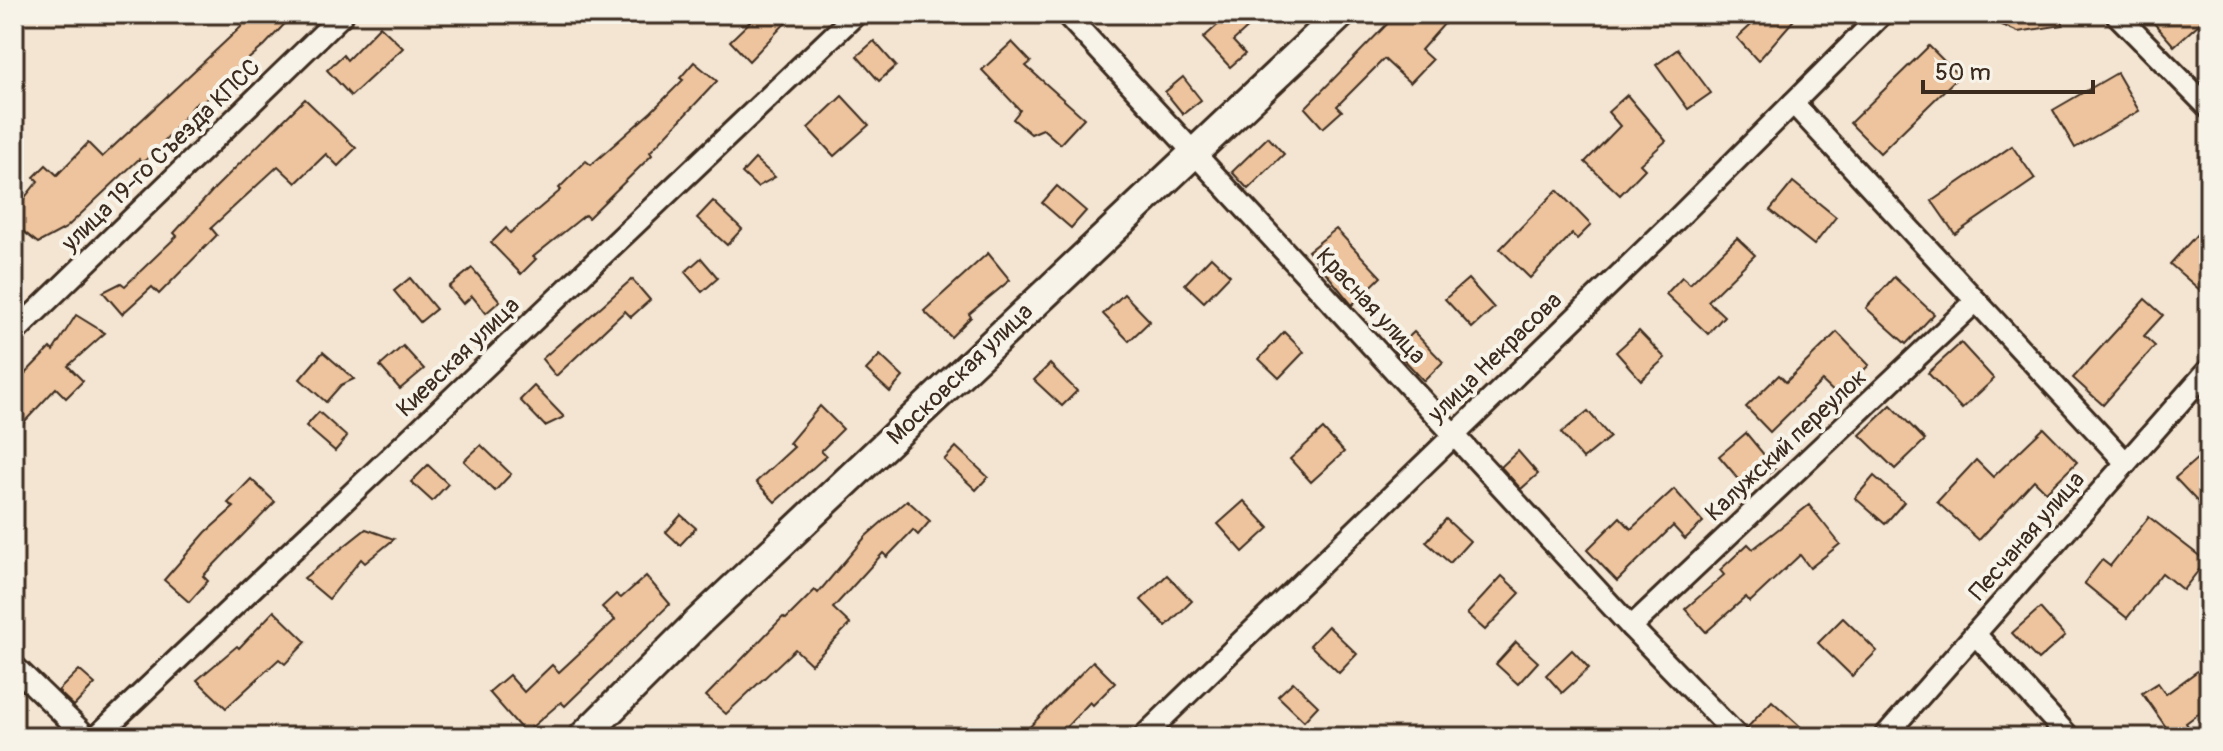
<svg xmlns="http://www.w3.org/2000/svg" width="2223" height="751" viewBox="0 0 2223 751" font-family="Pangolin,sans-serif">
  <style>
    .building { fill: #edc49d; stroke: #3b2a1e; stroke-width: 2 }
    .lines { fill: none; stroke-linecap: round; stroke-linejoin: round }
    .minor-casing { stroke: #3b2a1e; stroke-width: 26 }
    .secondary-casing { stroke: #3b2a1e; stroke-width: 34 }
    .minor { stroke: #f7f3e8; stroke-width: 20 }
    .secondary { stroke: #f7f3e8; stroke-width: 28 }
    .labels { text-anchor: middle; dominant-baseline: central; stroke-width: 8; stroke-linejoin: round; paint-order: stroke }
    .street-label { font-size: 24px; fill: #3b2a1e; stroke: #f7f3e8 }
  </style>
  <rect width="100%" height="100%" fill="#f4e5d2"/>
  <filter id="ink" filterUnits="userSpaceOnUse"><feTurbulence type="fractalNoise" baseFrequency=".0125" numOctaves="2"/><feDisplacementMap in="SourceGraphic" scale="16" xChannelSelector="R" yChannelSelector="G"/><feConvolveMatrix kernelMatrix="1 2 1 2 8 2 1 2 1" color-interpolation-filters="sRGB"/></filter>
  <g filter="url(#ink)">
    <!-- building -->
    <g class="building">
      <path d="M230 14H294L264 46 215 87 217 89 200 105 197 102 156 151 142 163 139 159 66 228 38 243 14 224V211L38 181 34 177 46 165 57 175 88 143 102 157 242 26Z"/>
      <path d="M758 14H794L749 61 730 41Z"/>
      <path d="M1230 14H1263L1233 41 1245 54 1230 67 1203 38Z"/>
      <path d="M1397 14H1453L1421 50 1432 60 1410 83 1384 59 1337 106 1342 111 1323 128 1305 108Z"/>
      <path d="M1763 14H1799L1758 61 1737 38Z"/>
      <path d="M1977 14H2062L2063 25 2018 32Z"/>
      <path d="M2162 14H2209V15L2174 46 2153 22Z"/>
      <path d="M380 26 403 48 351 96 327 70 343 55 347 60Z"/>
      <path d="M874 41 896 66 879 81 857 56Z"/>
      <path d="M1012 42 1031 62 1026 66 1084 118 1060 144 1043 129 1031 134 1013 119 1020 110 982 70Z"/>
      <path d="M1929 46 1959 76 1880 153 1850 123Z"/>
      <path d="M1678 49 1711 93 1688 109 1656 65Z"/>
      <path d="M694 62 717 81 650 152 652 155 588 218 585 215 533 257 536 259 521 274 491 243 506 228 510 233 561 190 559 188 586 161 591 165 651 112 683 80 680 78Z"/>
      <path d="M2117 73 2139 111 2075 148 2053 110Z"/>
      <path d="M1183 77 1201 100 1183 114 1165 92Z"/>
      <path d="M1627 95 1666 141 1640 164 1645 169 1620 195 1585 162 1620 126 1608 112Z"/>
      <path d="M842 96 869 125 834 156 808 128Z"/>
      <path d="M305 99 356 148 338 166 326 154 296 183 278 166 211 228 217 235 159 294 152 287 122 314 103 292 121 283 125 286 177 236 174 233 215 188Z"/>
      <path d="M1268 137 1284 154 1248 189 1232 172Z"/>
      <path d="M2012 146 2035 179 1955 234 1932 201Z"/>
      <path d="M755 159 775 177 757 187 742 173Z"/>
      <path d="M1793 182 1836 217 1814 245 1770 210Z"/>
      <path d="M1057 186 1086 211 1071 228 1042 203Z"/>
      <path d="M1557 190 1591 225 1577 239 1572 234 1530 278 1500 249Z"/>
      <path d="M713 201 742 229 727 245 697 218Z"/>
      <path d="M2209 221V282L2201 291 2170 264Z"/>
      <path d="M1336 229 1381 277 1352 305 1308 251Z"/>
      <path d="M1737 238 1755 255 1708 301 1724 316 1708 334 1666 294 1682 277 1690 284Z"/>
      <path d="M988 253 1010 280 969 314 971 317 951 337 924 311Z"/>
      <path d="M1211 257 1230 275 1204 302 1185 284Z"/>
      <path d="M701 258 718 278 702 292 685 272Z"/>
      <path d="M472 268 500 301 486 313 472 296 463 304 449 287Z"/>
      <path d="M1894 277 1934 314 1906 344 1866 308Z"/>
      <path d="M410 278 436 309 420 322 394 291Z"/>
      <path d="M632 279 650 300 631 317 625 311 556 376 542 359Z"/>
      <path d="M1468 279 1494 308 1472 328 1445 299Z"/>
      <path d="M1124 294 1150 321 1129 341 1103 314Z"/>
      <path d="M2145 299 2163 315 2144 336 2155 346 2103 405 2073 378Z"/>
      <path d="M76 315 105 333 68 366 83 381 66 398 56 388 14 433V385L50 348 53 351Z"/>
      <path d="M1639 331 1665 358 1641 380 1616 352Z"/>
      <path d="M1284 332 1304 352 1279 378 1259 359Z"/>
      <path d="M1414 332 1443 362 1424 381 1395 350Z"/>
      <path d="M1837 332 1869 365 1838 396 1822 381 1770 432 1746 407 1779 375 1786 382Z"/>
      <path d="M1961 343 1994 379 1962 409 1928 373Z"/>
      <path d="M403 346 424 369 400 389 380 366Z"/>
      <path d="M323 352 354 379 341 385 326 402 300 379Z"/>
      <path d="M880 355 903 377 890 392 866 370Z"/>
      <path d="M1050 364 1077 391 1062 406 1034 380Z"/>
      <path d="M534 386 564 417 545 426 520 400Z"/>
      <path d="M1891 405 1925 440 1895 469 1860 435Z"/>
      <path d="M820 406 843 429 821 451 826 456 775 502 756 482 794 447 789 443Z"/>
      <path d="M1588 411 1610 437 1583 459 1561 433Z"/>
      <path d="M319 412 347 437 335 451 306 426Z"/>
      <path d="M2044 428 2077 462 2046 492 2034 480 1979 540 1937 502 1976 460 1993 477Z"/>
      <path d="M1323 429 1344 452 1311 482 1290 459Z"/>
      <path d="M1746 433 1775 468 1748 490 1719 456Z"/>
      <path d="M481 445 511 474 495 491 464 461Z"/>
      <path d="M956 447 988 477 976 490 944 460Z"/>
      <path d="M1518 451 1538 474 1521 489 1501 467Z"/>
      <path d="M2200 456 2209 465V514L2175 478Z"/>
      <path d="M428 465 448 484 432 501 411 482Z"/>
      <path d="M1874 476 1904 502 1885 524 1855 498Z"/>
      <path d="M251 479 275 502 203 576 208 581 189 602 164 580 206 532 234 507 228 503Z"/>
      <path d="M1674 489 1703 522 1685 539 1673 526 1617 581 1587 550 1620 517 1631 529Z"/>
      <path d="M907 500 930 521 918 535 913 530 887 557 883 553 833 608 850 624 811 664 795 649 726 714 706 696 783 617 786 619 815 590 818 593 866 536Z"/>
      <path d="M1244 501 1269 528 1243 552 1218 524Z"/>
      <path d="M1809 505 1840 544 1810 568 1800 555 1750 602 1746 597 1706 632 1685 609 1724 575 1720 570 1748 544 1753 549Z"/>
      <path d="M681 515 696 528 680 545 666 532Z"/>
      <path d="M2149 517 2206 561 2183 590 2162 573 2127 618 2084 583 2102 560 2110 566Z"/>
      <path d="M1446 519 1470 541 1450 563 1426 542Z"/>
      <path d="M366 529 394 539 365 563 361 559 329 599 304 578Z"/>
      <path d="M1167 575 1192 601 1166 626 1141 600Z"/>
      <path d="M646 576 670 604 565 706 561 702 525 733 489 692 509 675 524 692 552 665 559 672 615 620 602 607 616 594 621 598Z"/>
      <path d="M1502 576 1520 593 1485 630 1467 614Z"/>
      <path d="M2040 608 2065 636 2038 660 2012 633Z"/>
      <path d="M274 611 306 642 285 664 279 659 226 708 197 680 237 646 239 648Z"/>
      <path d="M1843 618 1877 651 1852 676 1818 643Z"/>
      <path d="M1328 626 1357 654 1339 673 1310 645Z"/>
      <path d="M1516 642 1538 662 1518 684 1496 664Z"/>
      <path d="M1572 650 1589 668 1562 693 1546 675Z"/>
      <path d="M1093 661 1115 683 1093 705 1090 702 1057 737H1020Z"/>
      <path d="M79 670 95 684 74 706 58 691Z"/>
      <path d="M2199 670 2209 684V706L2186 723 2195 737H2173L2142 693 2158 683 2166 694Z"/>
      <path d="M1293 682 1318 706 1304 721 1278 696Z"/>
      <path d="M1772 701 1812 737H1756L1747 728Z"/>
    </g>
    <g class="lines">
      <!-- minor casing -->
      <g class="minor-casing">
        <g id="minor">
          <path d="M1066 14 1631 627 1738 737"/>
          <path d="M2116 14 2209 108"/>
          <path d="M1793 103 2126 463"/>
          <path d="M14 333 343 14"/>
          <path d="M1631 627 1976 301"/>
          <path d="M1975 634 2069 737"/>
          <path d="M14 666 87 737"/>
          <path d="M96 737 856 14"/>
          <path d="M1143 737 1678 218 1882 14"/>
          <path d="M1884 737 2209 369"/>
        </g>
      </g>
      <!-- secondary casing -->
      <g class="secondary-casing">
        <path id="secondary" d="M583 737 699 621 1341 14"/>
      </g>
      <!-- minor -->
      <use href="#minor" class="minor"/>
      <!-- secondary -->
      <use href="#secondary" class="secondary"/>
    </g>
  </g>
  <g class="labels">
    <!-- street labels -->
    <g class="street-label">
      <text transform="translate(161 155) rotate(-44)">улица 19-го Съезда КПСС</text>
      <text transform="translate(1371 306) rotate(47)">Красная улица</text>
      <text transform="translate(458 357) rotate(-44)">Киевская улица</text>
      <text transform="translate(1495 357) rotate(-44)">улица Некрасова</text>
      <text transform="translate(960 374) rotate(-44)">Московская улица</text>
      <text transform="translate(1786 445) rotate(-43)">Калужский переулок</text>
      <text transform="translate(2027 536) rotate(-49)">Песчаная улица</text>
    </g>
  </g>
  <!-- margin -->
  <rect width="2223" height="751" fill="none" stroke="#f7f3e8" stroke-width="48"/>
  <rect x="24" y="24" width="2175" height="703" fill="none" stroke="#3b2a1e" stroke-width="3" filter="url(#ink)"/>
  <!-- scale -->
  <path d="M1923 80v12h170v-12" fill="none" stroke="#3b2a1e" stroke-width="4"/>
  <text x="1935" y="80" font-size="24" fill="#3b2a1e" stroke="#f7f3e8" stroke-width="6" paint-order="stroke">50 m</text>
</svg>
